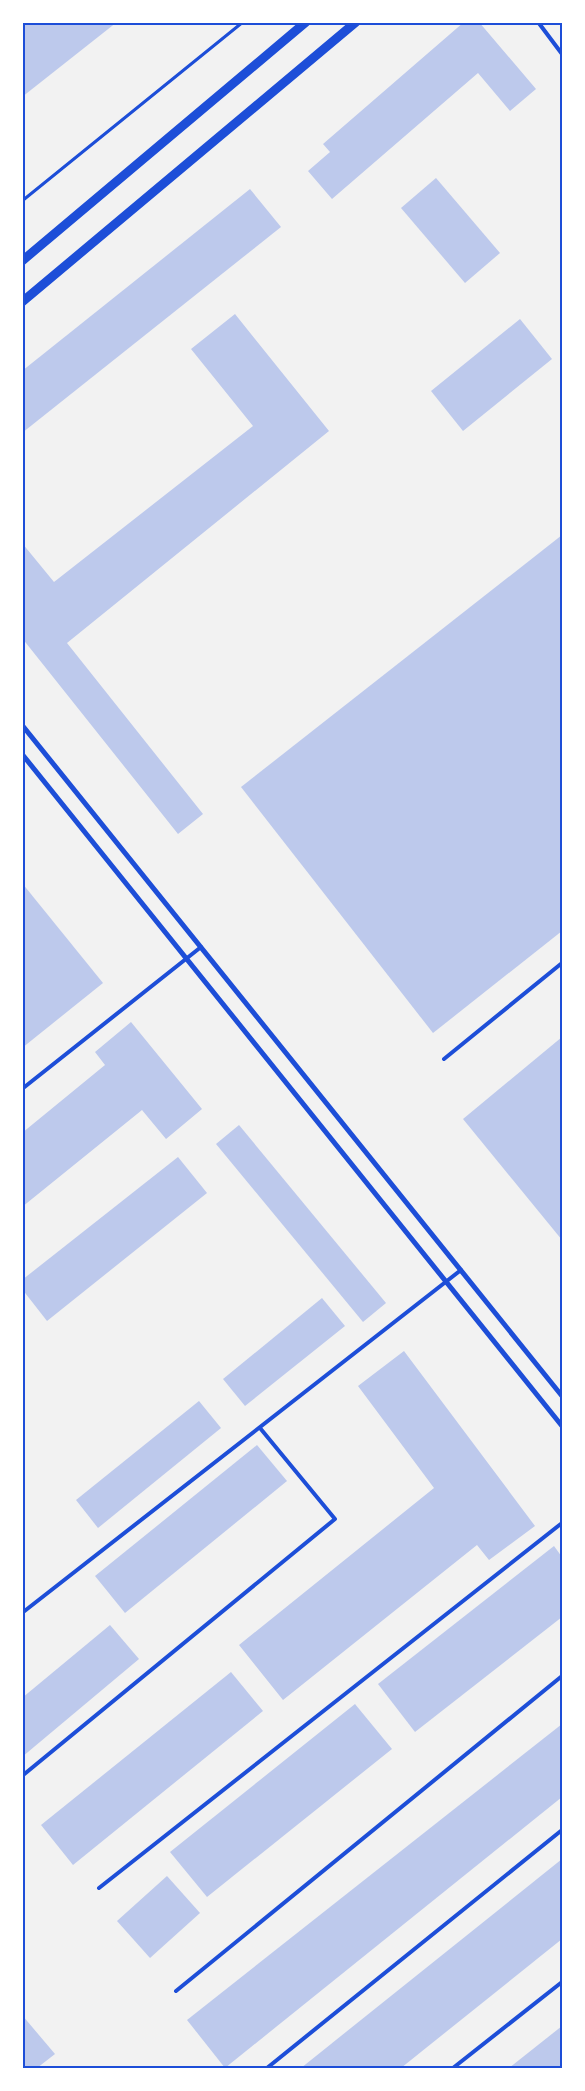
<svg xmlns="http://www.w3.org/2000/svg" width="585" height="2091" viewBox="0 0 585 2091" font-family="'Roboto Condensed',sans-serif">
  <style>
    .building { fill: #bdc9ec }
    .lines { fill: none; stroke-linecap: round; stroke-linejoin: round }
    .path { stroke: #1d4ed8; stroke-width: 3 }
    .service { stroke: #1d4ed8; stroke-width: 4 }
    .minor { stroke: #1d4ed8; stroke-width: 5 }
    .tertiary { stroke: #1d4ed8; stroke-width: 9 }
    .neatline { fill: none; stroke: #1d4ed8; stroke-width: 2 }
  </style>
  <rect width="100%" height="100%" fill="#f2f2f2"/>
  <!-- building -->
  <g class="building">
    <path d="M22 22H117L22 97Z"/>
    <path d="M464 22H479L536 89 510 111 478 73 332 199 308 171 330 152 323 144Z"/>
    <path d="M436 178 500 253 465 283 401 208Z"/>
    <path d="M250 189 281 227 22 433V371Z"/>
    <path d="M235 314 329 431 67 643 203 814 178 834 22 638V543L54 582 253 426 191 349Z"/>
    <path d="M520 319 552 359 463 431 431 391Z"/>
    <path d="M562 535V931L433 1033 241 787Z"/>
    <path d="M22 883 103 983 22 1048Z"/>
    <path d="M131 1022 202 1109 166 1139 142 1110 22 1207V1133L105 1065 95 1052Z"/>
    <path d="M562 1037V1240L463 1119Z"/>
    <path d="M239 1125 386 1303 363 1322 216 1144Z"/>
    <path d="M178 1157 207 1193 47 1321 22 1289V1280Z"/>
    <path d="M322 1298 345 1326 245 1406 223 1379Z"/>
    <path d="M404 1351 535 1526 489 1560 477 1545 283 1700 239 1645 434 1488 358 1386Z"/>
    <path d="M199 1401 221 1428 98 1528 76 1500Z"/>
    <path d="M257 1445 287 1481 125 1613 95 1576Z"/>
    <path d="M554 1546 562 1557V1617L415 1732 378 1684Z"/>
    <path d="M110 1625 139 1659 22 1757V1698Z"/>
    <path d="M231 1672 263 1711 73 1865 41 1825Z"/>
    <path d="M355 1704 392 1749 207 1897 170 1852Z"/>
    <path d="M562 1724V1797L225 2068 187 2020Z"/>
    <path d="M562 1859V1939L401 2068H301Z"/>
    <path d="M167 1876 200 1913 150 1958 117 1921Z"/>
    <path d="M22 2015 55 2054 37 2068H22Z"/>
    <path d="M562 2026V2068H509Z"/>
  </g>
  <g class="lines">
    <!-- path -->
    <path class="path" d="M22 201 243 22"/>
    <!-- service -->
    <g class="service">
      <path d="M538 22 562 54"/>
      <path d="M444 1059 562 963"/>
      <path d="M22 1089 201 947"/>
      <path d="M22 1613 461 1270"/>
      <path d="M22 1776 335 1519 260 1428"/>
      <path d="M99 1888 562 1523"/>
      <path d="M176 1991 562 1676"/>
      <path d="M267 2068 562 1830"/>
      <path d="M453 2068 562 1982"/>
    </g>
    <!-- minor -->
    <g class="minor">
      <path d="M22 725 562 1396"/>
      <path d="M22 754 562 1426"/>
    </g>
    <!-- tertiary -->
    <g class="tertiary">
      <path d="M22 261 306 22"/>
      <path d="M22 302 356 22"/>
    </g>
  </g>
  <!-- border -->
  <rect width="585" height="2091" fill="none" stroke="#ffffff" stroke-width="48"/>
  <rect x="24" y="24" width="537" height="2043" class="neatline"/>
</svg>
